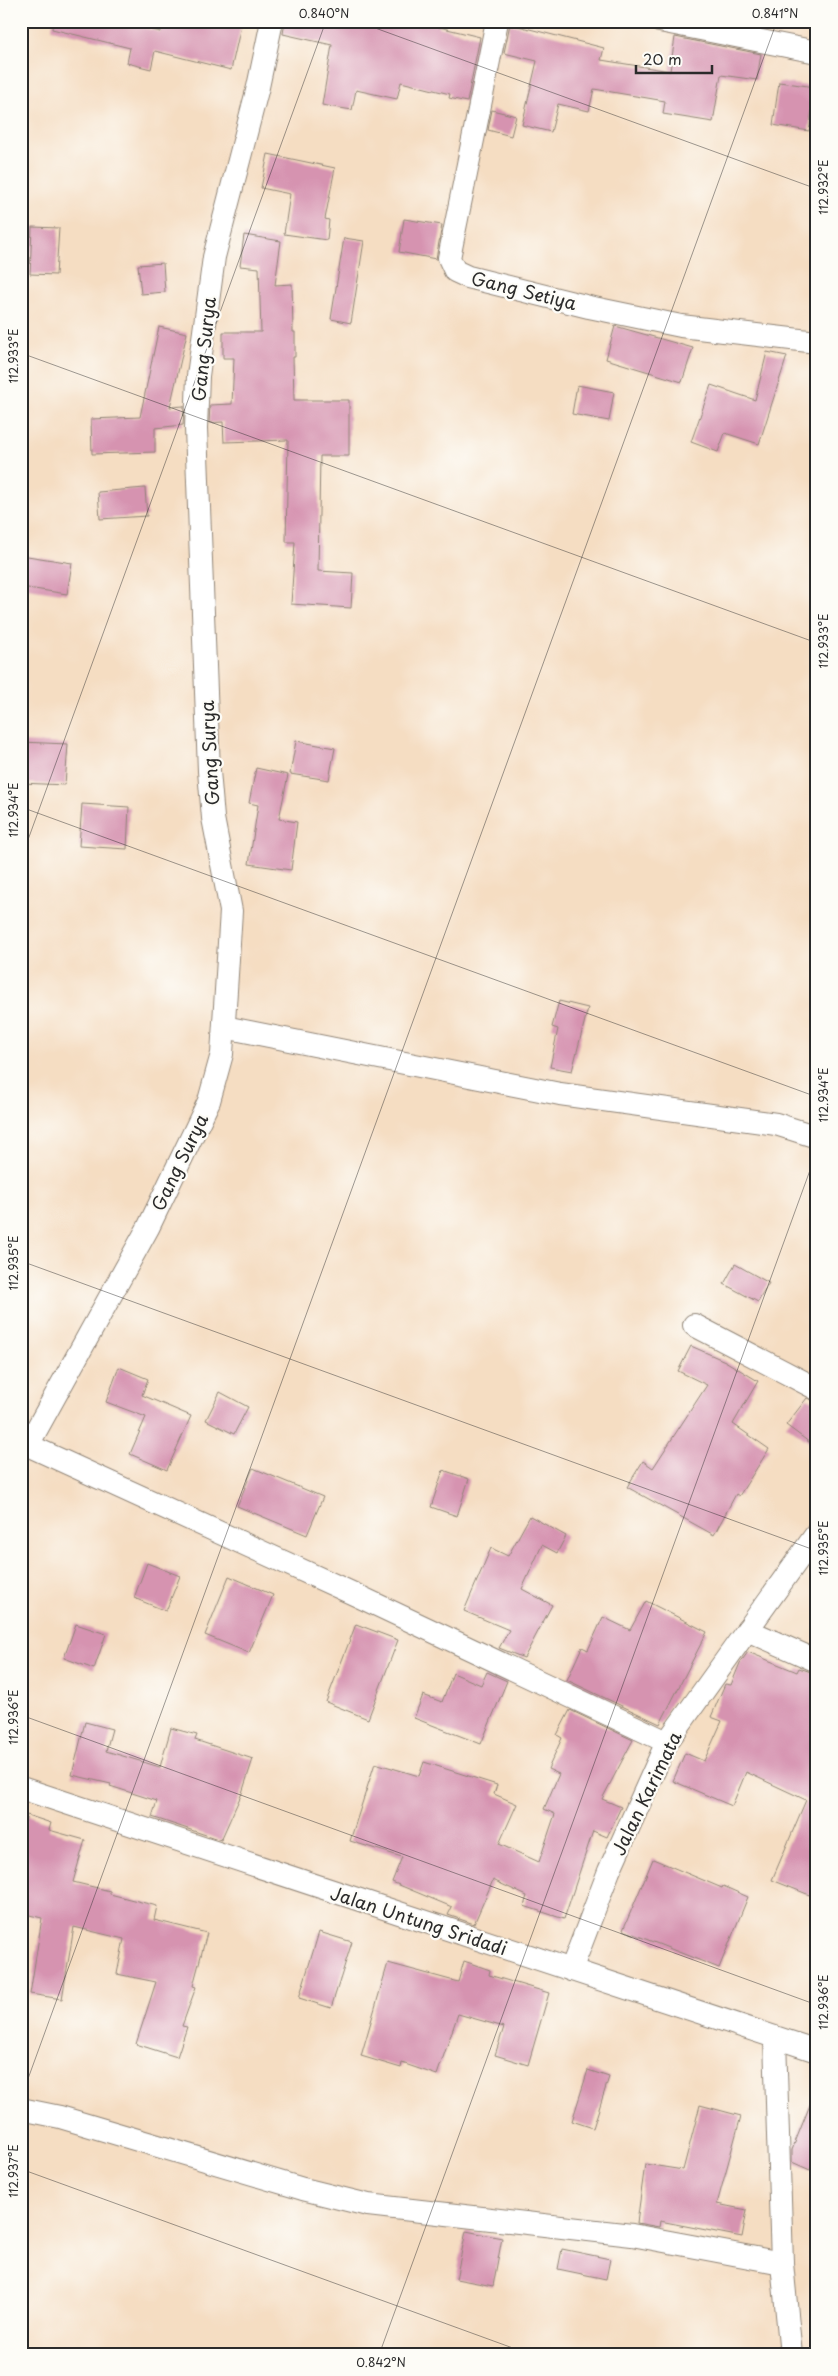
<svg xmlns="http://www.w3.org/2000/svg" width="838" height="2376" viewBox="0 0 838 2376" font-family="'Playpen Sans',sans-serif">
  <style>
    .building { fill: #d693b0 }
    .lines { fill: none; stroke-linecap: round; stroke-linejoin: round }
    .street-casing { stroke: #908476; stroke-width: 24 }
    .street { stroke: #fff; stroke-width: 22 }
    .ticks { fill: none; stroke: #2b2b2b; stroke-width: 1; stroke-opacity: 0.45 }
    .labels { text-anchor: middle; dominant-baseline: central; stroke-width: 4.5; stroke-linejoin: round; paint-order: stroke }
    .street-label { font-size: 18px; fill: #2b2b2b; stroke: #fdfcf7 }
    .neatline { fill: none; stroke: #2b2b2b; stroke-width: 2 }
    .ticks-label { font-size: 12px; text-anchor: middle; fill: #2b2b2b }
  </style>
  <rect width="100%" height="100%" fill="#fdfcf7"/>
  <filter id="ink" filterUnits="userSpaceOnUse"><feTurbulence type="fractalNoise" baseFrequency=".02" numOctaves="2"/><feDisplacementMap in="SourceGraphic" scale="10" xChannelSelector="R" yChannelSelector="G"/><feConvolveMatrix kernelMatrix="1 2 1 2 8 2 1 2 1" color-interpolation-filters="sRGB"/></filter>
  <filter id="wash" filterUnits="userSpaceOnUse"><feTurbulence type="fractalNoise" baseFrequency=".0096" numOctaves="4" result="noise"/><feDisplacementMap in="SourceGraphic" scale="20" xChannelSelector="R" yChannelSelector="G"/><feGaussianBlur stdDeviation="1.12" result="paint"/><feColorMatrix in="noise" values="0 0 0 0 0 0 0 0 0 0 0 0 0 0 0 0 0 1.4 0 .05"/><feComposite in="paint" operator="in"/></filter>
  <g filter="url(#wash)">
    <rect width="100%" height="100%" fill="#f5ddc2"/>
    <g id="blocks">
      <!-- building -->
      <g class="building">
        <path d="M53 21H118L160 32 162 21H242L231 70 155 51 151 69 127 63 130 48 52 29Z"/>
        <path d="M285 21H441L439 27 480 37 467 102 449 98 450 94 401 82 397 99 356 90 352 110 322 105 332 45 283 34Z"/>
        <path d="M729 21H766L765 28Z"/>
        <path d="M510 24 604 48 601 60 670 71 675 37 761 54 757 80 721 75 713 122 663 114 665 101 594 89 589 111 558 104 551 132 522 125 537 61 504 53Z"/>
        <path d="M779 82 815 87 809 131 773 125Z"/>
        <path d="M492 110 516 116 511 136 488 130Z"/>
        <path d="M268 154 335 168 325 219 329 220 327 240 284 234 290 194 261 188Z"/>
        <path d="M404 219 442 225 436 259 399 252Z"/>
        <path d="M32 227 59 228 56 275 30 274Z"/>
        <path d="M244 235 281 241 275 285 292 284 293 332H295V357H293L294 400H349V456H320L318 571 353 573 351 608 291 604 295 542H286L288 440 224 442 223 422 209 423 210 405 232 404 234 358H223V332H261L259 268 240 266Z"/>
        <path d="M344 238 364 241 351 323 331 319Z"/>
        <path d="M163 263 165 292 141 294 138 265Z"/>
        <path d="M615 326 693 348 682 382 606 359Z"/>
        <path d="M159 327 187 333 170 407 184 406 183 425 155 428V452L92 454 91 419 140 417Z"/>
        <path d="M767 352 787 356 759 444 725 433 718 452 691 442 711 385 755 400Z"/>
        <path d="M577 385 614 392 609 421 572 414Z"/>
        <path d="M145 488 147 516 100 519 98 492Z"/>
        <path d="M21 555 72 563 67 594 21 587Z"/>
        <path d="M296 741 335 748 329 780 290 774Z"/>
        <path d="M21 742 68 744 65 785 21 783Z"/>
        <path d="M256 768 288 775 279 819 297 822 291 870 249 864 258 805 249 803Z"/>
        <path d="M82 804 129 807 127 849 79 846Z"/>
        <path d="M559 1001 588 1008 572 1071 550 1067 558 1029 552 1027Z"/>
        <path d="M735 1264 769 1283 758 1302 724 1284Z"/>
        <path d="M691 1346 725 1361 758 1381 733 1424 769 1449 739 1496 736 1494 714 1535 627 1487 643 1461 653 1468 707 1385 678 1371Z"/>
        <path d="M119 1367 148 1379 142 1395 191 1416 167 1470 130 1454 146 1417 106 1402Z"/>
        <path d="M220 1392 248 1407 234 1434 206 1420Z"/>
        <path d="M807 1398 817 1402V1448L786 1425Z"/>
        <path d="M253 1468 323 1497 307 1535 237 1506Z"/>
        <path d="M443 1470 469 1479 457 1516 431 1507Z"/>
        <path d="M530 1516 566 1536 557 1553 542 1545 522 1589 552 1605 524 1658 499 1648 509 1630 464 1611 491 1548 508 1556Z"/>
        <path d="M147 1563 180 1576 166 1611 134 1598Z"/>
        <path d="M229 1576 273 1595 249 1653 205 1635Z"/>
        <path d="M646 1601 707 1632 660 1724 567 1680 582 1647 588 1650 603 1617 630 1630Z"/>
        <path d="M76 1624 106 1634 94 1669 64 1658Z"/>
        <path d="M356 1624 398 1640 368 1719 326 1702Z"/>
        <path d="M748 1652 797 1672 799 1668 817 1674V1898L772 1880 806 1800 746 1772 732 1806 673 1781 685 1753 704 1761 722 1721 711 1717 725 1684 731 1685 740 1663Z"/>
        <path d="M487 1672 507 1681 481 1744 414 1718 423 1695 442 1702 453 1673 481 1685Z"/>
        <path d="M570 1710 633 1740 602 1799 621 1807 607 1837 593 1831 564 1919 524 1906 527 1896 493 1880 474 1924 448 1915 452 1907 392 1882 402 1857 350 1841 375 1763 419 1776 424 1762 497 1785 494 1794 517 1804 499 1844 539 1862 555 1814 544 1809 559 1774 548 1769 562 1738 557 1735Z"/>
        <path d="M85 1722 112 1729 106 1751 160 1767 171 1728 197 1735 195 1740 253 1759 242 1793 221 1840 152 1817 157 1801 110 1786 111 1784 72 1775Z"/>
        <path d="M27 1815 51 1823 49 1830 85 1840 73 1882 110 1891V1894L157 1906 154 1920 207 1933 193 1986 196 1987 182 2026 187 2027 177 2057 136 2044 156 1982 117 1974 124 1939 74 1927 62 1999 30 1994 42 1918 21 1913V1835Z"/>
        <path d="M653 1859 722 1888 723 1886 748 1897 719 1968 623 1930Z"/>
        <path d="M319 1932 352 1942 331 2008 299 1998Z"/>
        <path d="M464 1961 490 1970 489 1975 549 1993 528 2065 495 2055 504 2027 458 2014 437 2075 402 2063 401 2068 361 2056 388 1963 458 1982Z"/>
        <path d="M588 2070 609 2077 593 2128 572 2121Z"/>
        <path d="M816 2090 817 2153 810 2170 792 2162V2150Z"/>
        <path d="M700 2105 741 2116 717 2204 747 2210 742 2237 660 2221 659 2227 637 2223 645 2164 683 2170Z"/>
        <path d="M466 2231 502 2238 493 2286 456 2279Z"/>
        <path d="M562 2249 610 2259 606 2279 558 2269Z"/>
      </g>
    </g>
  </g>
  <g filter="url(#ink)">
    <use href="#blocks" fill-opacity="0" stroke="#908476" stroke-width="1"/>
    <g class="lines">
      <!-- street casing -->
      <g class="street-casing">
        <g id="street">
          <path d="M497 21 449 258 455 271 468 277 589 307 681 326 817 342"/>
          <path d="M660 21 817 52"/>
          <path d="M224 1027 560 1094 776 1124 817 1137"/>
          <path d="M694 1325 817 1389"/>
          <path d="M21 1442 356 1595 667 1742"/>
          <path d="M28 1445 148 1228 209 1101 222 1054 231 911 213 818 209 771 196 428 198 376 214 257 258 87 272 21"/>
          <path d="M747 1630 817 1661"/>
          <path d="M21 1788 817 2051"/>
          <path d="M571 1970 609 1871 667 1742 817 1533"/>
          <path d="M775 2039 782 2263 791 2355"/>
          <path d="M21 2109 60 2117 303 2189 368 2205 632 2235 782 2263"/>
        </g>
      </g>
      <!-- street -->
      <use href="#street" class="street"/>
    </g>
  </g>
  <!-- ticks -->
  <path class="ticks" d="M356 21 817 189M21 353 817 643M21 807 817 1097M21 859 326 21M21 1261 817 1551M21 1715 817 2005M21 2098 777 21M21 2169 532 2355M379 2355 817 1151"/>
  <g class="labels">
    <!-- street labels -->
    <g class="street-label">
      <text transform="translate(524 290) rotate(14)">Gang Setiya</text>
      <text transform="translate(203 349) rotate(-84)">Gang Surya</text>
      <text transform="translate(209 753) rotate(-93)">Gang Surya</text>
      <text transform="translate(179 1162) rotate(-64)">Gang Surya</text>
      <text transform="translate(646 1793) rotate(-64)">Jalan Karimata</text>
      <text transform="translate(419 1920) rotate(18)">Jalan Untung Sridadi</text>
    </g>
  </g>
  <!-- margin -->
  <rect width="838" height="2376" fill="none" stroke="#fdfcf7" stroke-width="55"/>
  <!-- scale -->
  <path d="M636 65v8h76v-8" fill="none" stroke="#2b2b2b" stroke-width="2.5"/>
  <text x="643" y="65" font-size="15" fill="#2b2b2b" stroke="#fdfcf7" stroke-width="4" paint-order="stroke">20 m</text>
  <rect x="28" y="28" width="782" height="2320" class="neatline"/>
  <g class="ticks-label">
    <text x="324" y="18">0.840°N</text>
    <text x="775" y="18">0.841°N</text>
    <text transform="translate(824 187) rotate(-90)" y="4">112.932°E</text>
    <text transform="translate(14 356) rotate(-90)" y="4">112.933°E</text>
    <text transform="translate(824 641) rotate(-90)" y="4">112.933°E</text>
    <text transform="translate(14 810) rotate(-90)" y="4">112.934°E</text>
    <text transform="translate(824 1095) rotate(-90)" y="4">112.934°E</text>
    <text transform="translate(14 1263) rotate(-90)" y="4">112.935°E</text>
    <text transform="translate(824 1548) rotate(-90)" y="4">112.935°E</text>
    <text transform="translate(14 1717) rotate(-90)" y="4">112.936°E</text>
    <text transform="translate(824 2002) rotate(-90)" y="4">112.936°E</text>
    <text transform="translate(14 2171) rotate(-90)" y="4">112.937°E</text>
    <text x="381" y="2367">0.842°N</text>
  </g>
</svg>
